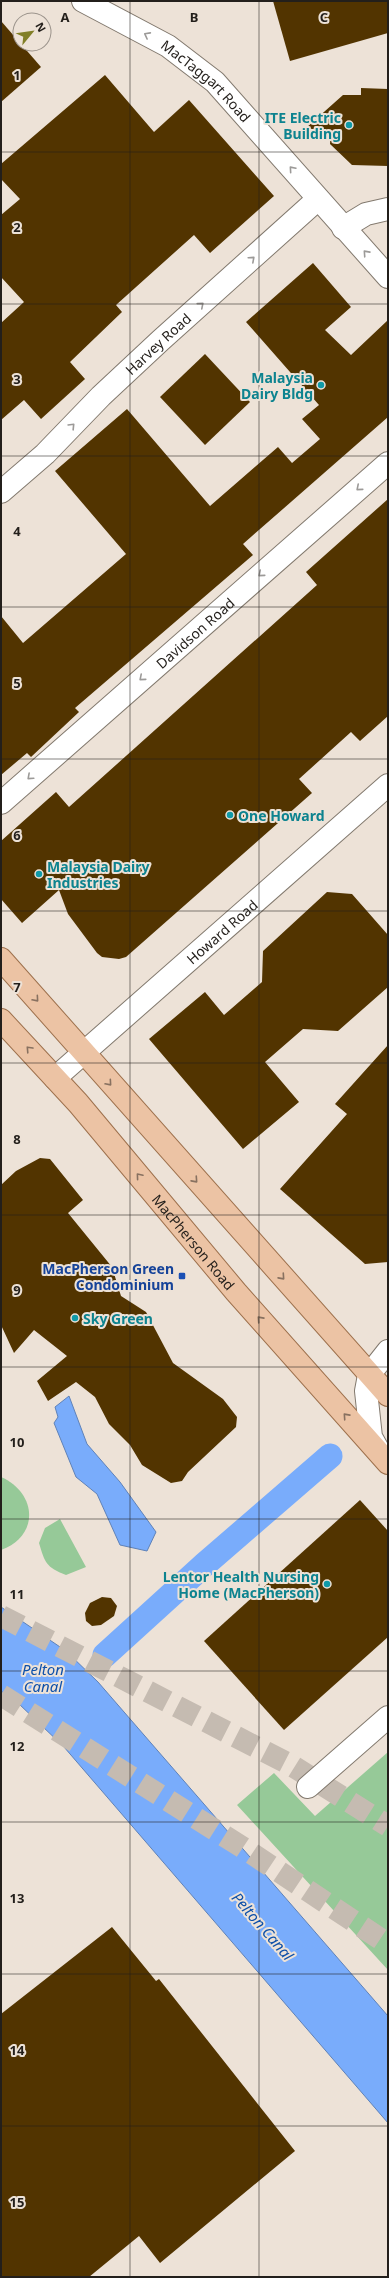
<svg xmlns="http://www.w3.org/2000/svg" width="389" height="2278" viewBox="0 0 389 2278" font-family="'Noto Sans',sans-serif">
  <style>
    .green { fill: #96c998 }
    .water { fill: #79acfb; stroke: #5f82b8 }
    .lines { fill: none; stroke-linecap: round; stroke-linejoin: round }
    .canal { stroke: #79acfb; stroke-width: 25 }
    .building { fill: #523400 }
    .motorway-tunnel { stroke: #c5bbb1; stroke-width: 22; stroke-dasharray: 22 11; stroke-linecap: butt }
    .minor-casing { stroke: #82796e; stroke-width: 24 }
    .primary-casing { stroke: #9d704c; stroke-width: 24 }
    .minor { stroke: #fff; stroke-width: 22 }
    .primary { stroke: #ecc3a4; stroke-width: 22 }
    .oneway { stroke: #9c9a98 }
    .oneway2 { stroke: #887160 }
    .grid { fill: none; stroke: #231f1b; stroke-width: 1; stroke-opacity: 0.55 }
    .culture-dot { fill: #0f9aa8; stroke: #ede2d7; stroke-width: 1.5 }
    .transit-dot { fill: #1a4fb4; stroke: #ede2d7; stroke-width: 1.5 }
    .labels { text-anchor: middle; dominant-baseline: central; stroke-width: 4; stroke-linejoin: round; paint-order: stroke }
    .street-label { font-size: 14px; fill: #231f1b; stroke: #ede2d7 }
    .culture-label { font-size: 14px; font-weight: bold; fill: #0d838f; stroke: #ede2d7; text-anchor: end }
    .transit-label { font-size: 14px; font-weight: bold; fill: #164399; stroke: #ede2d7; text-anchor: end }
    .water-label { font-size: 15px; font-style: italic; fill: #0e50a9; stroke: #ede2d7 }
    .grid-label { font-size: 13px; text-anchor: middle; font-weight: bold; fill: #231f1b; stroke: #ede2d7; stroke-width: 4; stroke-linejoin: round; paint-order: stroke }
  </style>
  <rect width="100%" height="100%" fill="#ede2d7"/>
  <!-- green -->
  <g class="green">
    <path d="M1 1477C37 1493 40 1536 1 1550Z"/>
    <path d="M60 1519 86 1567 66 1575C46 1567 45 1563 39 1543L45 1528Z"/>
    <path d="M388 1752V1970L237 1805 274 1773 315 1816Z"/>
  </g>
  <!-- water -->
  <g class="water">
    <path d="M69 1396 87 1444 120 1482 156 1532 147 1551 120 1545 97 1494 76 1477 54 1423 58 1417 55 1407Z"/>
    <path d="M1 1607 66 1651 98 1682 388 2016V2123L64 1747 18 1703 1 1691Z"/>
  </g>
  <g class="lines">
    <!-- canal -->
    <path class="canal" d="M105 1655 204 1565 330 1456"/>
  </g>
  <!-- building -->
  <g class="building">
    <path d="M273 1H388V33L290 61Z"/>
    <path d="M1 21 41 67 1 102Z"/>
    <path d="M105 75 154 132 189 100 274 196 210 253 194 235 116 305 122 312 70 362 85 379 41 419 24 400 1 420V323L24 302 1 277V215L20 199 1 179V164Z"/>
    <path d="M361 88 388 89V166L352 165 330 144 331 132 306 128 343 95H361Z"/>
    <path d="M313 263 351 307 325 330 351 355 388 320V417L243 544 253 555 75 708 79 712 31 757 27 753 1 775V616L23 643 126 554 55 471 127 409 210 506 278 447 292 463 320 439 302 419 319 405 246 322Z"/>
    <path d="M205 354 250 402 205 445 160 397Z"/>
    <path d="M388 499V716L360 741 351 732 299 779 312 793 126 957 119 959 102 957 97 953 68 914 59 890 22 923 1 899V841L56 792 69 807 317 585 306 572Z"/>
    <path d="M327 892 352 894 388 935V987L338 1031 303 1029 265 1062 299 1102 243 1149 149 1039 205 992 224 1015 262 982 263 951Z"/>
    <path d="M388 1045V1262L365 1264 280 1189 347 1114 335 1104Z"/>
    <path d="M40 1158 50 1159 83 1200 68 1213 112 1267 121 1296 146 1312 173 1363 223 1399 237 1417 236 1427 188 1472 182 1481 171 1483 142 1465 130 1445 109 1424 95 1397 76 1382 48 1401 37 1381 67 1356 34 1330 14 1353 1 1325V1185L16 1171Z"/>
    <path d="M360 1500 388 1531V1637L284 1730 204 1641Z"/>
    <path d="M102 1597 111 1598 117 1606 114 1616 101 1625 92 1626 86 1621 85 1613 90 1603Z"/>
    <path d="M112 1927 156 1981 159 1979 295 2151 160 2263 139 2236 89 2277H1V2014Z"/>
  </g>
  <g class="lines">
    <!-- motorway-tunnel -->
    <g class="motorway-tunnel">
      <path d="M1 1616 291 1765 388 1826"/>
      <path d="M1 1695 242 1847 388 1944"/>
    </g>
    <!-- minor casing -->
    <g class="minor-casing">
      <g id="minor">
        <path id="s1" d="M83 1 168 46 215 82 388 277"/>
        <path d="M343 228 366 214 388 209"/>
        <path id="s2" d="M1 492 45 454 101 396 161 340 318 199"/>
        <path id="s3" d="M1 803 388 463"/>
        <path id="s4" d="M55 1078 388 785"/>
        <path d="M380 1453 371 1437 366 1391 369 1375 388 1351"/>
        <path d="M308 1787 388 1717"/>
      </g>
    </g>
    <!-- primary casing -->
    <g class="primary-casing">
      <g id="primary">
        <path d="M1 959 388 1395"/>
        <path id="s5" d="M1 1020 78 1103 236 1292 388 1463"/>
      </g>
    </g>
    <!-- minor -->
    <use href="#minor" class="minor"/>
    <!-- primary -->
    <use href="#primary" class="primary"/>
  </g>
  <!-- one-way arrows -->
  <defs><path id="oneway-chevron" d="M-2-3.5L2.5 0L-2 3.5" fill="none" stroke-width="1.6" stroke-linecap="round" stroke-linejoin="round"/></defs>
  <g class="oneway">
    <use href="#oneway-chevron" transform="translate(147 35) rotate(-152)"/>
    <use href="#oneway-chevron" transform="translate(292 169) rotate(-131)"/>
    <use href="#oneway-chevron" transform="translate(366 253) rotate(-132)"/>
    <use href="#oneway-chevron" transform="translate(252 259) rotate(-42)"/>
    <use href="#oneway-chevron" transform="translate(201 305) rotate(-41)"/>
    <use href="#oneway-chevron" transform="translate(72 426) rotate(-46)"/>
    <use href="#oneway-chevron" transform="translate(359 488) rotate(139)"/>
    <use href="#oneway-chevron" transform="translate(261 574) rotate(139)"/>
    <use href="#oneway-chevron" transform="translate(142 678) rotate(139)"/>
    <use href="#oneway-chevron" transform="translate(30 777) rotate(138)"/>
  </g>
  <g class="oneway2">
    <use href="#oneway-chevron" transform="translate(36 999) rotate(49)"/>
    <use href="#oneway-chevron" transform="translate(29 1049) rotate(-133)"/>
    <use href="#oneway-chevron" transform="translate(109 1083) rotate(49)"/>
    <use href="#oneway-chevron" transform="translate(139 1176) rotate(-130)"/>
    <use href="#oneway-chevron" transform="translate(195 1180) rotate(48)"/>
    <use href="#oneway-chevron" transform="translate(282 1277) rotate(48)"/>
    <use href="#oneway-chevron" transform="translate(260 1319) rotate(-132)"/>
    <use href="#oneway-chevron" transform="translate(346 1416) rotate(-132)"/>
  </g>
  <!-- grid -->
  <path class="grid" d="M130 1V2277M259 1V2277M1 152H388M1 304H388M1 456H388M1 607H388M1 759H388M1 911H388M1 1063H388M1 1215H388M1 1367H388M1 1519H388M1 1671H388M1 1822H388M1 1974H388M1 2126H388"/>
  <!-- markers -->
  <g class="culture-dot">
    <circle cx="349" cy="125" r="4"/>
    <circle cx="321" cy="385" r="4"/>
    <circle cx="230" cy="815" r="4"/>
    <circle cx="39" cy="874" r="4"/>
    <circle cx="75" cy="1318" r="4"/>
    <circle cx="327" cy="1584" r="4"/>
  </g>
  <rect class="transit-dot" x="178" y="1272" width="8" height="8" rx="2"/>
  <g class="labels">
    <!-- street labels -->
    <g class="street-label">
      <text stroke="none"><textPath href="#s1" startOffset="148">MacTaggart Road</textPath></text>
      <text stroke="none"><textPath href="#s2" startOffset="216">Harvey Road</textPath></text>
      <text stroke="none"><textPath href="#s3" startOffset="258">Davidson Road</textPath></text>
      <text stroke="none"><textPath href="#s4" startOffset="222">Howard Road</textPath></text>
      <text stroke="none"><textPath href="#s5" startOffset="294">MacPherson Road</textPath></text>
    </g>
    <!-- culture labels -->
    <g class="culture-label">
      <text x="341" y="117">ITE Electric<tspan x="341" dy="16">Building</tspan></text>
      <text x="313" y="377">Malaysia<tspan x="313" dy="16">Dairy Bldg</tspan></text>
      <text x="238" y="815" text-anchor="start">One Howard</text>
      <text x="47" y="866" text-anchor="start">Malaysia Dairy<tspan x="47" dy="16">Industries</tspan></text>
      <text x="83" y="1318" text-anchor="start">Sky Green</text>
      <text x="319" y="1576">Lentor Health Nursing<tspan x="319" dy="16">Home (MacPherson)</tspan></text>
    </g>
    <!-- transit labels -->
    <g class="transit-label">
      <text x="174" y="1268">MacPherson Green<tspan x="174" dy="16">Condominium</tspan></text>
    </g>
    <!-- water labels -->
    <g class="water-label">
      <text x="43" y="1669">Pelton<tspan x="43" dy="17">Canal</tspan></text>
      <text transform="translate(263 1926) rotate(49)">Pelton Canal</text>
    </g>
  </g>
  <g class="grid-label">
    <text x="65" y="22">A</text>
    <text x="194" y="22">B</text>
    <text x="324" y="22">C</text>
    <text x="17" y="80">1</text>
    <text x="17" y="232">2</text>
    <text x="17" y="384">3</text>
    <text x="17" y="536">4</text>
    <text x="17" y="688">5</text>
    <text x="17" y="840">6</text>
    <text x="17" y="992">7</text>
    <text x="17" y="1144">8</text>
    <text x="17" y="1295">9</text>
    <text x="17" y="1447">10</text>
    <text x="17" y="1599">11</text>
    <text x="17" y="1751">12</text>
    <text x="17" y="1903">13</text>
    <text x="17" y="2055">14</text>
    <text x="17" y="2207">15</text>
  </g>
  <!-- border -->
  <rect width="389" height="2278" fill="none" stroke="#231f1b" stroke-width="4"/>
  <!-- north arrow -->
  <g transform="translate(32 32) rotate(61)"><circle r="19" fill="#ede2d7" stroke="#9c948c"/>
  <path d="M0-3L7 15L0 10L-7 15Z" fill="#817f27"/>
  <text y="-6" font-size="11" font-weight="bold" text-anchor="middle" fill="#231f1b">N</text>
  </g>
</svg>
